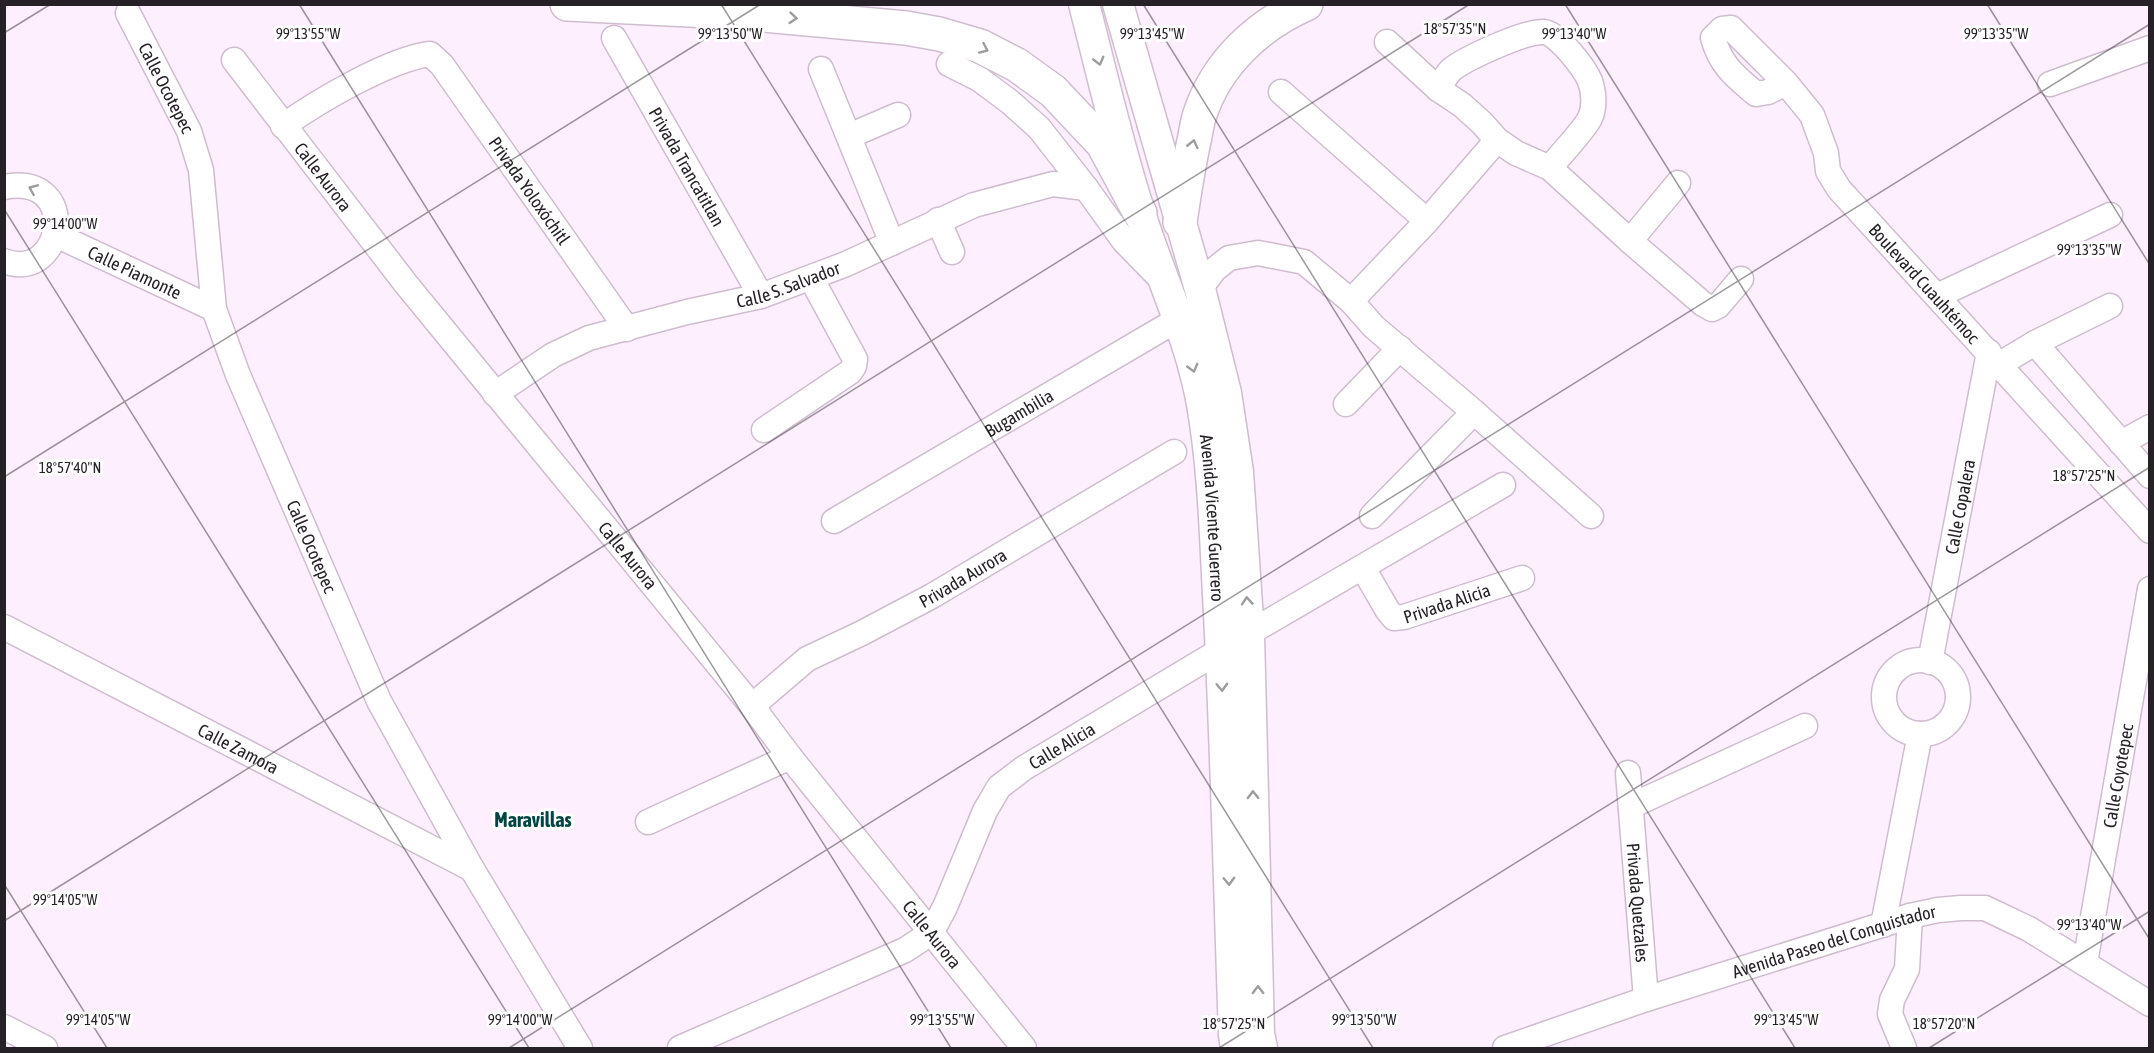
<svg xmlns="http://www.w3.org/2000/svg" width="2154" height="1053" viewBox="0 0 2154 1053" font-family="'Asap Condensed',sans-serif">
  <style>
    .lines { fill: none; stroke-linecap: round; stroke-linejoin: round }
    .minor-casing { stroke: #cfbdcf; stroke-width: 27 }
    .major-casing { stroke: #cfbdcf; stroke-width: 33 }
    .highway-casing { stroke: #cfbdcf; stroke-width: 36 }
    .minor { stroke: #fff; stroke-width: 24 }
    .major { stroke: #fff; stroke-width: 30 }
    .highway { stroke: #fff; stroke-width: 33 }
    .oneway { stroke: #9d9b9e }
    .ticks { fill: none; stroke: #262027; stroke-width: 1.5; stroke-opacity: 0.45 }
    .labels { text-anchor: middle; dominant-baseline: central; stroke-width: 6; stroke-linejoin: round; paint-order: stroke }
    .street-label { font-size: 18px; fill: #262027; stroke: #fff }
    .neighbourhood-label { font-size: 20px; font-weight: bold; fill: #014545; stroke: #fff }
    .ticks-label { font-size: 15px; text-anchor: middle; fill: #262027; stroke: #fff; stroke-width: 6; stroke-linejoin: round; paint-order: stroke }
  </style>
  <rect width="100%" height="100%" fill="#feeffe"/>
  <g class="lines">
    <!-- minor casing -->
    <g class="minor-casing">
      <g id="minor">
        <path id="s1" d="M128 13 189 131 201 170 214 309 238 375 379 701 472 869 580 1048"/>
        <path id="s2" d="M614 38 761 296"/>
        <path d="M1387 42 1438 89 1462 105 1482 123 1497 140 1516 153 1550 168 1630 241 1703 304 1712 309 1718 306 1741 279"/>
        <path id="s3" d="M234 60 406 284 752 706 790 757 1024 1048"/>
        <path d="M949 64 979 79 1010 102 1039 128 1086 188 1124 241 1161 279"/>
        <path d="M821 69 892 243"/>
        <path id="s4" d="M1786 83 1768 92 1756 94C1735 76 1721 66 1713 38L1722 29 1731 28 1786 83 1812 115 1826 153 1828 171 1839 189 2150 531"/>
        <path d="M2050 84 2150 48"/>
        <path d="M1438 89C1442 83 1446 75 1451 70 1466 58 1525 31 1544 32 1558 33 1585 69 1590 81 1594 92 1595 107 1590 118 1585 129 1559 156 1550 168"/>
        <path d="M1281 92 1427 221"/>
        <path id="s5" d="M283 126C317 102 389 59 430 54L442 65 627 329"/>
        <path d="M849 136 898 115"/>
        <path d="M4 187C82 172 64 284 4 261"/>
        <path d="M938 220 952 252"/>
        <path id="s6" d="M56 235 214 309"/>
        <path d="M1630 241 1678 183"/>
        <path d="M1200 289 1214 270 1229 258 1258 253 1304 262 1351 301 1374 327 1474 412 1591 516"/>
        <path d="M1937 296 2110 215"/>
        <path d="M1351 301 1427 221 1497 140"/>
        <path d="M2035 343 2150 476"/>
        <path d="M2000 364 2035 343 2110 306"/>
        <path id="s7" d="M495 394 553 355 589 338 687 312 761 296 846 264 974 205 1053 184 1086 188"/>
        <path d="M1346 404 1400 348"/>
        <path d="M764 430 850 372 854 366 855 359 811 278"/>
        <path d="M2121 443 2150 427"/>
        <path d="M1372 516 1474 412"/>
        <path id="s8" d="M834 521 1194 310"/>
        <path id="s9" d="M1363 568 1388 611 1394 618 1404 617 1522 578"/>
        <path id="s10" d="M4 627 472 869"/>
        <circle cx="1921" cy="697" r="37"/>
        <path id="s11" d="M1930 662 1989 352"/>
        <path id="s12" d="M752 706 807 659 862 633 932 596 1174 452"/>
        <path id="s13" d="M1628 773 1646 999"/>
        <path d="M1631 806 1805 726"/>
        <path d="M648 822 790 757"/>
        <path d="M1883 925 1920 734"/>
        <path id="s14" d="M2085 963 2150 589"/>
        <path d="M4 1027 45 1048"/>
        <path id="s15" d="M680 1048 905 950 931 933 945 907 985 811 999 787 1024 768 1261 626 1503 485"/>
        <path id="s16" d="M1505 1048 1646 999 1910 916 1938 910 1961 908H1985L2029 929 2150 1004"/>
        <path d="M1904 1048 1890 1014 1892 1000 1907 969 1910 916"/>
      </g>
    </g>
    <!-- major casing -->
    <g class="major-casing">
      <g id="major">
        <path id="s17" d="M1084 4C1102 74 1118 145 1140 213 1160 277 1190 337 1202 404 1214 473 1215 544 1219 614 1226 754 1229 895 1234 1035L1236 1048"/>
        <path d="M1118 4 1200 289 1226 393 1238 472 1249 634 1259 1034 1262 1048"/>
      </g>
    </g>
    <!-- highway casing -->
    <g class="highway-casing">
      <g id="highway">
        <path d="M567 4 730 12 906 28 939 34 980 46 1017 65 1053 91 1103 144 1140 213"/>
        <path d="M1180 222C1184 195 1188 168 1194 141 1196 132 1197 122 1200 114 1217 63 1258 25 1306 4"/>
      </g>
    </g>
    <!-- minor -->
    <use href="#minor" class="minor"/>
    <!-- major -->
    <use href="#major" class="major"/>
    <!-- highway -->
    <use href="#highway" class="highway"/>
  </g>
  <!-- one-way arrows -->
  <defs><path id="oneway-chevron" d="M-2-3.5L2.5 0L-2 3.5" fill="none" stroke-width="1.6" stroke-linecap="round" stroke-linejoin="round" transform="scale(1.5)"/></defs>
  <g class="oneway">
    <use href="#oneway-chevron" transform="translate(793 18) rotate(5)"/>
    <use href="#oneway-chevron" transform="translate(984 49) rotate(24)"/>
    <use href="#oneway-chevron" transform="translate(1099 61) rotate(75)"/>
    <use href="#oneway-chevron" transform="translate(1193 144) rotate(-77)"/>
    <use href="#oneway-chevron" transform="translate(33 189) rotate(-157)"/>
    <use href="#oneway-chevron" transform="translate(1193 368) rotate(75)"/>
    <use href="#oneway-chevron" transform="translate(1247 601) rotate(-94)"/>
    <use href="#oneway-chevron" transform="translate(1222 687) rotate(88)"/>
    <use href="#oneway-chevron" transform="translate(1253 795) rotate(-91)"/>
    <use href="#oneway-chevron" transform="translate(1229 881) rotate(88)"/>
    <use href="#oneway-chevron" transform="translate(1258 990) rotate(-91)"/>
  </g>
  <!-- ticks -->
  <path class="ticks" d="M299 4 951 1048M721 4 1373 1048M1143 4 1795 1048M1565 4 2150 940M1987 4 2150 265M4 33 51 4M4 209 529 1048M4 477 761 4M4 884 107 1048M4 921 1470 4M509 1048 2150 24M1219 1048 2150 467M1929 1048 2150 911"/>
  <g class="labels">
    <!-- street labels -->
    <g class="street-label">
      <text stroke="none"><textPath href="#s1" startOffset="84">Calle Ocotepec</textPath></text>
      <text stroke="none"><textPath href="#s2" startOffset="148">Privada Trancatitlan</textPath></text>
      <text stroke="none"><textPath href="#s3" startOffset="147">Calle Aurora</textPath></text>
      <text stroke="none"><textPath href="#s5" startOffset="334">Privada Yoloxóchitl</textPath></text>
      <text stroke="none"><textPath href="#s6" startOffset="87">Calle Piamonte</textPath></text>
      <text stroke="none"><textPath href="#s7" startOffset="316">Calle S. Salvador</textPath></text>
      <text stroke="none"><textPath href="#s4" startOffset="452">Boulevard Cuauhtémoc</textPath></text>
      <text stroke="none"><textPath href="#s8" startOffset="214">Bugambilia</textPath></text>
      <text stroke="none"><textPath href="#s11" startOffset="158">Calle Copalera</textPath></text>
      <text stroke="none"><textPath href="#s17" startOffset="532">Avenida Vicente Guerrero</textPath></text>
      <text stroke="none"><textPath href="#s1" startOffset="570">Calle Ocotepec</textPath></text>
      <text stroke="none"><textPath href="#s3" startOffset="633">Calle Aurora</textPath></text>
      <text stroke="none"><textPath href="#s12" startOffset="248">Privada Aurora</textPath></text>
      <text stroke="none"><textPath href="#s9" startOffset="114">Privada Alicia</textPath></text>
      <text stroke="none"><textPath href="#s15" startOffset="513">Calle Alicia</textPath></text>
      <text stroke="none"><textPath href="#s10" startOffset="264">Calle Zamora</textPath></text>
      <text stroke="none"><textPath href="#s14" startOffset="190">Calle Coyotepec</textPath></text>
      <text stroke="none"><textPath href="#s13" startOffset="130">Privada Quetzales</textPath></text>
      <text stroke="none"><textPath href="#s3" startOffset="1119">Calle Aurora</textPath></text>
      <text stroke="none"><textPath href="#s16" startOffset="346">Avenida Paseo del Conquistador</textPath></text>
    </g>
    <!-- neighbourhood labels -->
    <g class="neighbourhood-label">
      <text x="533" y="819">Maravillas</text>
    </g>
  </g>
  <g class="ticks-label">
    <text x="1455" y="34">18°57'35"N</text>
    <text x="1996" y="39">99°13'35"W</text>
    <text x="308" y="39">99°13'55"W</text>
    <text x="730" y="39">99°13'50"W</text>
    <text x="1152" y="39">99°13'45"W</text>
    <text x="1574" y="39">99°13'40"W</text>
    <text x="65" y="229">99°14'00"W</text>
    <text x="2089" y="255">99°13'35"W</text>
    <text x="70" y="473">18°57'40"N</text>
    <text x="2084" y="481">18°57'25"N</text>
    <text x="65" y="905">99°14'05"W</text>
    <text x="2089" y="930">99°13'40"W</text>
    <text x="98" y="1025">99°14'05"W</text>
    <text x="520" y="1025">99°14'00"W</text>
    <text x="942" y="1025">99°13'55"W</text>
    <text x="1364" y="1025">99°13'50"W</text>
    <text x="1786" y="1025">99°13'45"W</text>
    <text x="1234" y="1029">18°57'25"N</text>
    <text x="1944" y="1029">18°57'20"N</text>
  </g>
  <!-- border -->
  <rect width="2154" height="1053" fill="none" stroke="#262027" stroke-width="12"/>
</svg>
